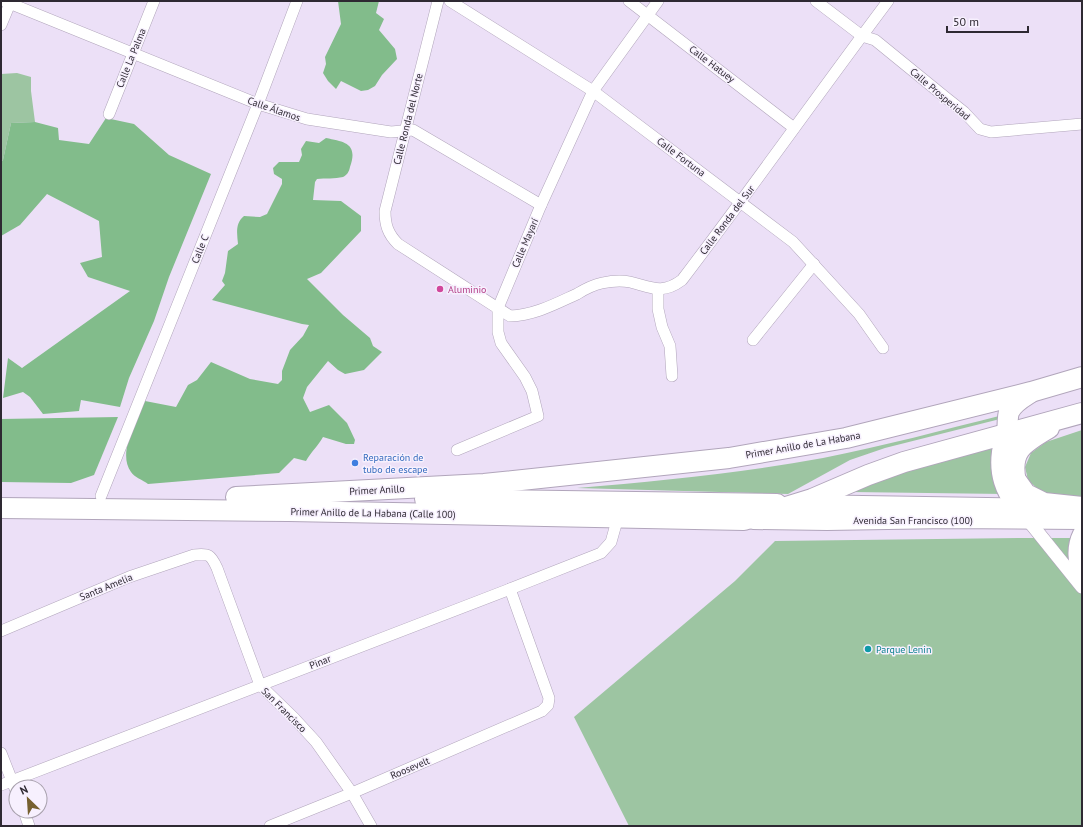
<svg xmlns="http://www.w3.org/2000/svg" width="1083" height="827" viewBox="0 0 1083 827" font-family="'PT Sans',sans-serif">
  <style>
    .green { fill: #9dc5a2 }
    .forest { fill: #82bc8b }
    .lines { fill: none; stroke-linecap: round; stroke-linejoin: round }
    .minor-casing { stroke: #b1a5bb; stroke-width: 12 }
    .tertiary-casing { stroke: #b1a5bb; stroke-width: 14 }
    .trunk-casing { stroke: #b1a5bb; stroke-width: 20 }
    .motorway-casing { stroke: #b1a5bb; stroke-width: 22 }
    .minor { stroke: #fff; stroke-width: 11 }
    .tertiary { stroke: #fff; stroke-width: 13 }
    .trunk { stroke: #fff; stroke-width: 18 }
    .motorway { stroke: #fff; stroke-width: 20 }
    .hotel-dot { fill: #d1479c; stroke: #f7f0fe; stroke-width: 1.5 }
    .shop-dot { fill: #3f7fe0; stroke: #f7f0fe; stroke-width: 1.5 }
    .culture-dot { fill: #0f9aa8; stroke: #f7f0fe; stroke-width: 1.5 }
    .labels { text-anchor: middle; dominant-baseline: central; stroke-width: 3; stroke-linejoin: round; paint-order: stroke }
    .street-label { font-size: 10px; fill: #2e2932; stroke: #f7f0fe }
    .hotel-label { font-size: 10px; fill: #b23c85; stroke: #f7f0fe; text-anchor: start }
    .shop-label { font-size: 10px; fill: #366cbe; stroke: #f7f0fe; text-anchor: start }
    .culture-label { font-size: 10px; fill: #0d838f; stroke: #f7f0fe; text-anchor: start }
  </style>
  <rect width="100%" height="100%" fill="#ece0f7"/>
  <!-- green -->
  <g class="green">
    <path d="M17 73 31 77V91L35 122 11 123 3 160 1 162V74Z"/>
    <path d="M1003 415 1004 418 885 448 850 460 788 494 577 488C659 481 742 473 823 458 884 446 943 430 1003 415Z"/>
    <path d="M1082 430V497H1061L1041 492 1028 480 1025 467 1031 453 1046 442Z"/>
    <path d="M997 447 1004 494 851 492 896 473Z"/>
    <path d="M1024 538H1082V826H629L574 717 735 581 775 541Z"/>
  </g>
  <!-- forest -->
  <g class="forest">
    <path d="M338 1H379L376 13 384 19 379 30 395 49 397 59 382 75 375 86 368 90 361 91 341 81 336 89 328 81 323 73 326 64 325 57 341 24Z"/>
    <path d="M106 118 134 124 169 155 211 174 169 277 154 321 129 378 120 407 81 400 79 411 43 414 30 397 23 392 3 398 8 358 22 368 130 291 88 277 80 263 102 257 99 221 47 194 20 225 1 236V162L3 160 11 123 35 122 58 128 59 140 89 144Z"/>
    <path d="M326 138C346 142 358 144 350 167 349 172 347 175 343 177 335 179 325 178 317 179L315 182 313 200 341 201 361 216V231L321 273 307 279 343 315 370 338 373 346 382 352 364 370 345 374 338 370 328 361 307 387 303 398 310 412 329 405 347 423 355 440 354 444H346L323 437C318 446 311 452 306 461L294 458 279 473 148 484C143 480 134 477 131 472 117 453 137 420 145 401L176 407 188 385 197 380 211 362 250 379 278 384 282 380V371L290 350 303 336 309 325 302 324 212 300 225 285 222 281 225 273 228 251 238 244C237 234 235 223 244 216L260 217 267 214 282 184V179L274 174 273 168 279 162H299L302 155 301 149 306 141 319 143Z"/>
    <path d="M118 417 94 475 71 483 1 482V419Z"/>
  </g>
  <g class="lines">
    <!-- minor casing -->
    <g class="minor-casing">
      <g id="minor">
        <path d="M4 1 258 104 307 119 391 132 413 130 541 205"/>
        <path d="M438 1 385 211C385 225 388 234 398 244L510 316C535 315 555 304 577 294 585 289 593 285 602 283 611 281 621 280 630 282 651 287 662 295 682 280 752 188 819 93 888 1"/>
        <path d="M450 1 593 91 793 242 859 314 883 348"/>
        <path d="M629 1 794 128"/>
        <path d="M816 1 862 36 875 40 945 97 964 112 980 129 991 132 1082 124"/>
        <path d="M1 25 11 1"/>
        <path d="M109 114 154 1"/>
        <path d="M658 290V309L662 327 670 346 672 376"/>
        <path d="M753 340 814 264"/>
        <path d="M457 450 538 416 532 391 525 377 501 343 498 332V308L541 205 593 91 658 1"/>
        <path d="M101 496 258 104 297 1"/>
        <path d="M1 631 129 577 194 555C209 553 211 555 217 568L260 685 294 718 316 742 352 793 371 826"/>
        <path d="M1 753 16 791"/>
        <path d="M1 785 510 589 601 553 611 542 618 517"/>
        <path d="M24 811 29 826"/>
        <path d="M270 826 352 793 542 711 548 705 549 698 510 589"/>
      </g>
    </g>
    <!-- tertiary casing -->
    <g class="tertiary-casing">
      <path id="tertiary" d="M1024 515 1082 587"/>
    </g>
    <!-- trunk casing -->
    <g class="trunk-casing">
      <g id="trunk">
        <path d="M801 504 1055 508"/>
        <path d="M753 520 827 521 948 519 1082 520"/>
        <path d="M1082 534C1075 548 1077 561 1082 576"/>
      </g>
    </g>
    <!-- motorway casing -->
    <g class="motorway-casing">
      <g id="motorway">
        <path d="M1016 480 1026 494 1044 503 1082 507"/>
        <path d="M1016 482C1009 450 1024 443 1049 428"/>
        <path d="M236 497 484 484 729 458 846 438 1031 392 1082 377"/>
        <path d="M425 499 777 504"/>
        <path d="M1018 507C1005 490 999 474 1002 452 1003 446 1006 440 1007 434 1008 427 1007 418 1009 412 1013 403 1022 398 1030 393"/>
        <path d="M1 508 289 511 744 520 812 499 868 475 904 462 1082 413"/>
      </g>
    </g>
    <!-- minor -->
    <use href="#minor" class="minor"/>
    <!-- tertiary -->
    <use href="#tertiary" class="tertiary"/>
    <!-- trunk -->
    <use href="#trunk" class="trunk"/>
    <!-- motorway -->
    <use href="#motorway" class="motorway"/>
  </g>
  <!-- markers -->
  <circle class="hotel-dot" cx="440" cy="289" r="4"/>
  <circle class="shop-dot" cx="355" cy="463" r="4"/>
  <circle class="culture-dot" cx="868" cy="649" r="4"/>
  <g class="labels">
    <!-- street labels -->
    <g class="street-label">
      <text transform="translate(131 58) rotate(-68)">Calle La Palma</text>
      <text transform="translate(712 64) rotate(37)">Calle Hatuey</text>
      <text transform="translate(940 94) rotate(40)">Calle Prosperidad</text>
      <text transform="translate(274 109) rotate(19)">Calle Álamos</text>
      <text transform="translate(408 119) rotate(-76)">Calle Ronda del Norte</text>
      <text transform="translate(681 157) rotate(37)">Calle Fortuna</text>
      <text transform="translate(727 220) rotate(-53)">Calle Ronda del Sur</text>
      <text transform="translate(525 243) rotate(-67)">Calle Mayarí</text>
      <text transform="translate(200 249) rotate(-68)">Calle C</text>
      <text transform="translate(803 445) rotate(-10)">Primer Anillo de La Habana</text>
      <text transform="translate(377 490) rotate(-3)">Primer Anillo</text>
      <text transform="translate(373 513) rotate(1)">Primer Anillo de La Habana (Calle 100)</text>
      <text x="913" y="520">Avenida San Francisco (100)</text>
      <text transform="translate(106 587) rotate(-22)">Santa Amelia</text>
      <text transform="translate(320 662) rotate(-21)">Pinar</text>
      <text transform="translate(284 710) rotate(45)">San Francisco</text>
      <text transform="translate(410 768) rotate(-23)">Roosevelt</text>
    </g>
    <!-- hotel labels -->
    <g class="hotel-label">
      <text x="448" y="289">Aluminio</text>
    </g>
    <!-- shop labels -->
    <g class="shop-label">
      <text x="363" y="457">Reparación de<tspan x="363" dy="12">tubo de escape</tspan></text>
    </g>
    <!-- culture labels -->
    <g class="culture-label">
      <text x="876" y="649">Parque Lenin</text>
    </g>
  </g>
  <!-- border -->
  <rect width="1083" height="827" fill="none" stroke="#2e2932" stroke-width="4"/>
  <!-- north arrow -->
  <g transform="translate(28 799) rotate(335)"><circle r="19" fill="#f7f0fe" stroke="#a7a0ac"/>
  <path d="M0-3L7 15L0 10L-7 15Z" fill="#766030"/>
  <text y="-6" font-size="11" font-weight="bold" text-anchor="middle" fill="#2e2932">N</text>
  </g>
  <!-- scale -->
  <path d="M947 26v6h81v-6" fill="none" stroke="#2e2932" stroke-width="2"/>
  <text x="953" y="26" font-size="12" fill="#2e2932" stroke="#f7f0fe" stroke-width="3" paint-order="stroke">50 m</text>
</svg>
